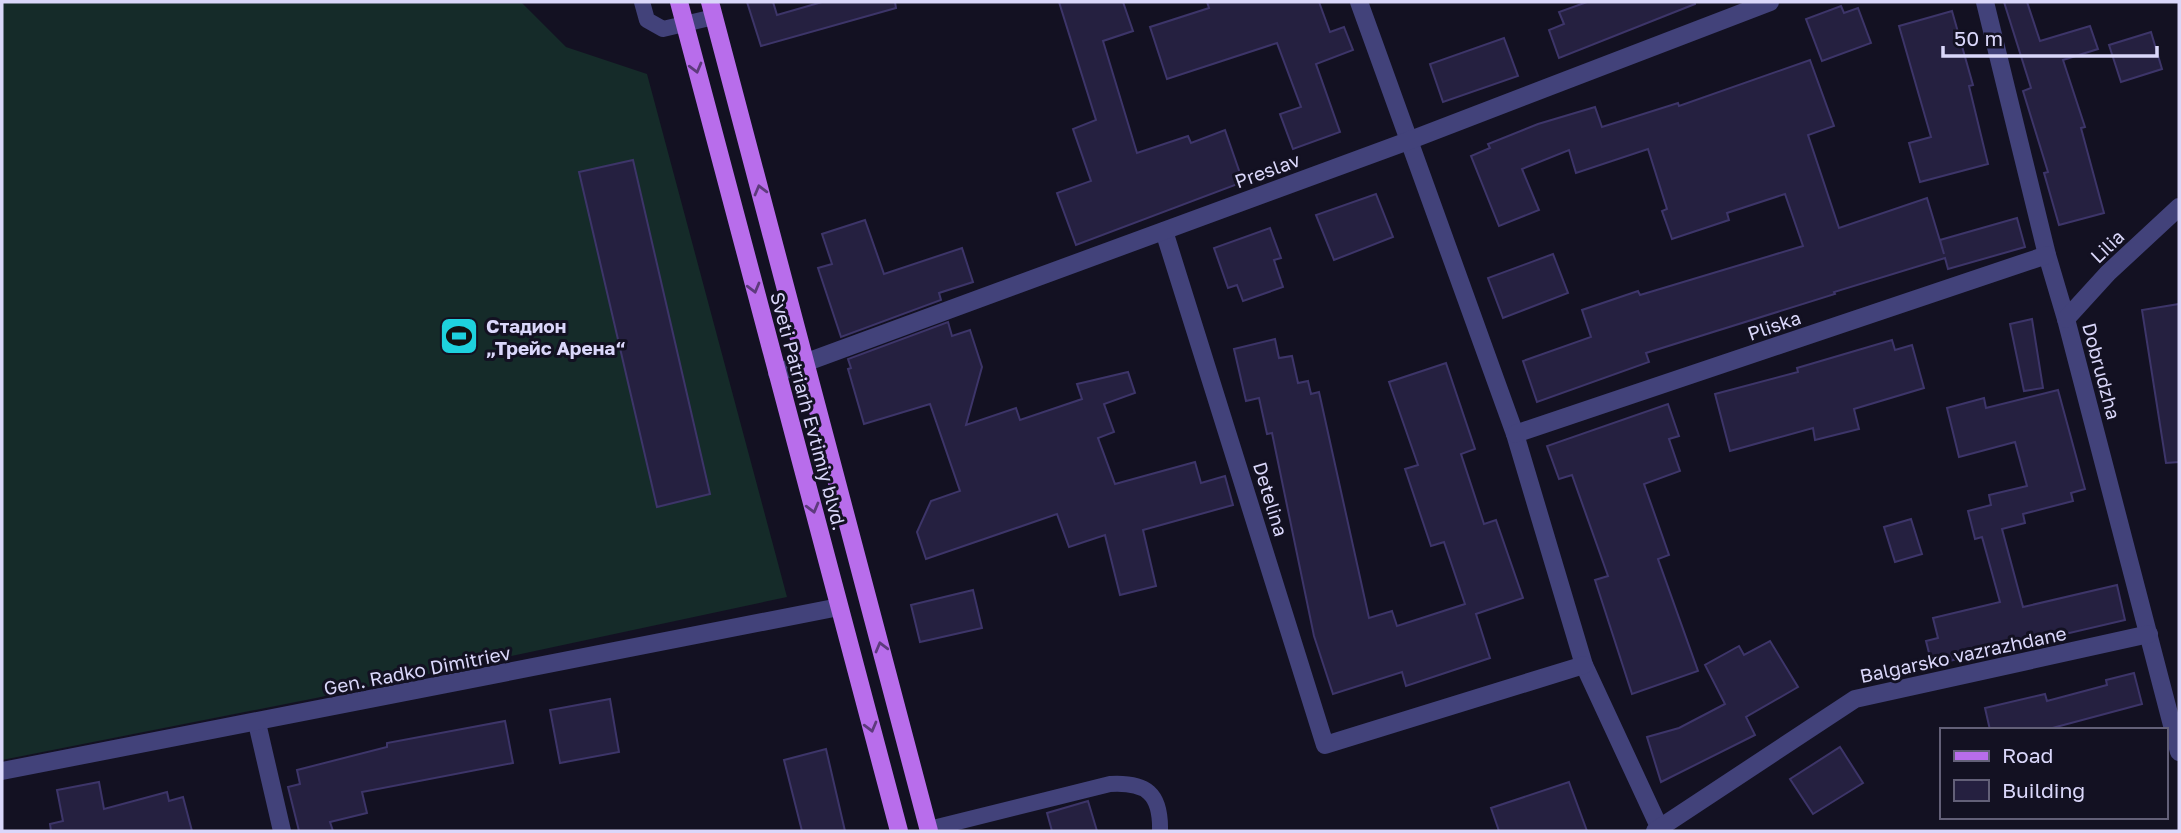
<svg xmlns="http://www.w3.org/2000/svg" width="2181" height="833" viewBox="0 0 2181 833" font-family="'Golos Text',sans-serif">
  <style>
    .grass { fill: #152b29 }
    .building { fill: #252040; stroke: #3d3569; stroke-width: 2 }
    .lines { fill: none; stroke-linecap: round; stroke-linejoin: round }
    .service { stroke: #42427a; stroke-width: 16 }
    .minor { stroke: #42427a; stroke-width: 18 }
    .primary { stroke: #b86deb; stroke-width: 18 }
    .oneway { stroke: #5d3a7c }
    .labels { text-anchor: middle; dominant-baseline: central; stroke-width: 6; stroke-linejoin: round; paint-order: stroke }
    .street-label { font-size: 19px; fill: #dad7fa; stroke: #131122 }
    .poi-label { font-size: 19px; font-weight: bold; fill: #dad7fa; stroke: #131122; text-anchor: start }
  </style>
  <rect width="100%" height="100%" fill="#131122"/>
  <!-- grass -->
  <path class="grass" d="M2 2H521L566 47 647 74 787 597 316 698 2 760Z"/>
  <!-- building -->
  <g class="building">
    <path d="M747 2H773L777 15 822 2H895L896 8 761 46Z"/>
    <path d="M1059 2H1123L1133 31 1103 41 1137 153 1188 136 1191 143 1225 130 1243 182 1076 245 1057 193 1091 181 1073 129 1096 120Z"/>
    <path d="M1207 2H1319L1330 32 1344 27 1353 50 1316 64 1340 132 1293 149 1280 114 1301 107 1277 43 1167 79 1150 27 1209 8Z"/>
    <path d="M1587 2H1695V4L1559 58 1549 30 1564 24 1559 12Z"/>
    <path d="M2004 2H2027L2040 41 2090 26 2098 49 2063 60 2085 127 2081 128 2104 213 2059 225 2044 173 2048 172 2023 91 2031 88Z"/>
    <path d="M1841 6 1844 13 1858 8 1871 43 1822 61 1806 19Z"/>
    <path d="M1952 11 1973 85 1969 86 1988 164 1920 182 1909 143 1931 137 1899 26Z"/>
    <path d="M2151 32 2162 69 2121 82 2109 45Z"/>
    <path d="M1504 38 1518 76 1443 102 1430 64Z"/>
    <path d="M1810 60 1834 126 1808 135 1839 228 1927 198 1944 254 1940 240 2017 218 2025 247 1948 269 1945 258 1834 292 1835 294 1646 353 1649 362 1537 402 1523 361 1591 337 1582 310 1638 291 1640 295 1803 246 1785 194 1727 213 1729 220 1672 239 1662 211 1667 209 1648 149 1576 173 1569 150 1522 169 1539 210 1499 226 1471 156 1490 148 1488 144 1538 124 1595 107 1602 127 1678 103 1679 106Z"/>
    <path d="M633 160 710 494 657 507 579 172Z"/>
    <path d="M1376 194 1393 237 1334 260 1316 215Z"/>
    <path d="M865 220 884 274 962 248 973 282 939 293 941 300 841 337 818 268 832 264 822 234Z"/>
    <path d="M1270 228 1281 258 1274 260 1283 287 1243 301 1237 285 1228 288 1214 248Z"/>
    <path d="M1553 254 1568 293 1503 318 1488 278Z"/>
    <path d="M2179 304V462L2166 463 2142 310Z"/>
    <path d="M2032 319 2043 388 2024 391 2010 324Z"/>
    <path d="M948 322 952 336 970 330 982 367 966 425 1016 408 1020 420 1082 399 1077 384 1128 372 1135 393 1104 404 1114 432 1098 438 1115 484 1195 462 1201 483 1225 476 1233 505 1143 530 1156 586 1120 595 1105 535 1069 547 1057 514 926 559 917 532 931 501 960 491 930 404 864 424 848 369 851 368 848 359Z"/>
    <path d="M1275 339 1279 358 1292 356 1298 383 1308 381 1311 394 1319 392 1369 618 1392 611 1397 626 1465 604 1444 542 1431 546 1405 469 1418 465 1389 382 1446 363 1475 449 1461 454 1484 524 1496 520 1523 598 1476 614 1490 658 1406 686 1402 672 1333 694 1314 636 1272 433 1267 434 1259 398 1246 401 1234 349Z"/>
    <path d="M1892 340 1895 350 1912 345 1924 388 1854 409 1859 429 1815 440 1813 428 1730 451 1715 394 1798 372 1797 368Z"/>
    <path d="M2058 390 2085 489 2071 493 2073 501 2023 514 2025 523 2002 529 2023 607 2117 585 2125 620 1932 665 1926 641 1938 638 1933 618 2000 602 1982 537 1975 539 1968 511 1991 505 1989 495 2027 486 2015 442 1959 457 1947 408 1984 398 1986 408Z"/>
    <path d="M1668 404 1679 436 1669 439 1680 471 1644 484 1669 555 1658 559 1698 671 1632 694 1595 580 1608 576 1572 475 1559 479 1547 446Z"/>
    <path d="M1911 519 1922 554 1895 562 1884 527Z"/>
    <path d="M973 590 982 628 920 642 911 605Z"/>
    <path d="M1770 641 1798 687 1746 717 1755 735 1661 782 1647 737 1679 728 1725 704 1705 665 1739 646 1744 655Z"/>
    <path d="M2134 673 2142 704 2045 730H1990L1985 708 2045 694 2047 701 2107 685 2106 680Z"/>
    <path d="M610 699 619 752 560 763 550 710Z"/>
    <path d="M505 721 513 763 362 792 367 813 330 822 333 831H299L288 787 300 784 297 770 387 747V743Z"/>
    <path d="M1840 747 1863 783 1813 814 1790 779Z"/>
    <path d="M826 749 845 831H802L784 760Z"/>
    <path d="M99 782 104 809 167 792 169 801 183 797 192 831H51L50 824 63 821 57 790Z"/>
    <path d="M1569 782 1587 831H1499L1491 808Z"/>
    <path d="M1088 801 1097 831H1052L1047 813Z"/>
  </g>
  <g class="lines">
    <!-- service -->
    <g class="service">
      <path d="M642 2 647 20 663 29 714 17"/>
      <path d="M929 829 1110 784C1146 782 1161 793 1160 831"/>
    </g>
    <!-- minor -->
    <g class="minor">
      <path d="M1359 2 1515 434 1584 665 1661 831"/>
      <path d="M1985 2 2047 255 2066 319 2179 752"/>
      <path d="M1164 231 1325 745 1584 665"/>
      <path d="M2066 319 2108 273 2179 207"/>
      <path d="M777 373 1408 141 1770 2"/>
      <path d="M1515 434 2047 255"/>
      <path d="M257 723 282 831"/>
      <path d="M2 771 839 607"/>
      <path d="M1655 831 1855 699 2149 634"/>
    </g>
    <!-- primary -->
    <g class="primary">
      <path d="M679 2 899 831"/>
      <path d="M710 2 929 831"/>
    </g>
  </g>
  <!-- one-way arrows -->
  <defs><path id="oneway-chevron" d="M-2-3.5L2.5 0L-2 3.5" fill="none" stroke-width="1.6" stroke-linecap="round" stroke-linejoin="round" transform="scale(1.75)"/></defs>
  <g class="oneway">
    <use href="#oneway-chevron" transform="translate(696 68) rotate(75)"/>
    <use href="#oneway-chevron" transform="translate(760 190) rotate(-105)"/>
    <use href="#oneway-chevron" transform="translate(754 288) rotate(75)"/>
    <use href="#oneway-chevron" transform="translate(813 508) rotate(75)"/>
    <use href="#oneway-chevron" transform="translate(881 647) rotate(-105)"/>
    <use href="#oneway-chevron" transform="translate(871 727) rotate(75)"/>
  </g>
  <!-- icons -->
  <defs>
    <g id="stadium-square" transform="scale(2.0125)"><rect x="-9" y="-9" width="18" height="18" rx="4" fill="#1ed1de" stroke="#131122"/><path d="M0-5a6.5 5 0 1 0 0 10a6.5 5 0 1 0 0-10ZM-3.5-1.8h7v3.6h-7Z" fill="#111"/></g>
  </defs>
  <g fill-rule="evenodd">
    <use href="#stadium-square" x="459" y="336"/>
  </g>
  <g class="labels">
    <!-- street labels -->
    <g class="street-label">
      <text transform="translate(1267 170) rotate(-20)">Preslav</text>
      <text transform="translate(2107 246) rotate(-44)">Lilia</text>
      <text transform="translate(1774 325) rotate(-19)">Pliska</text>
      <text transform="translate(2102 371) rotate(75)">Dobrudzha</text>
      <text transform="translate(809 411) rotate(75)">Sveti Patriarh Evtimiy blvd.</text>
      <text transform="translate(1271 499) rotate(73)">Detelina</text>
      <text transform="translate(1963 654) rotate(-12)">Balgarsko vazrazhdane</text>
      <text transform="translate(417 670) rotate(-11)">Gen. Radko Dimitriev</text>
    </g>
    <!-- poi labels -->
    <g class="poi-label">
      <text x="486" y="325">Стадион<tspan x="486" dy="22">„Трейс Арена“</tspan></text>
    </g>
  </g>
  <!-- border -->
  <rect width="2181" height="833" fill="none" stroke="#dad7fa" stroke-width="7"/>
  <!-- legend -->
  <rect x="1940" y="728" width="228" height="91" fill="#131122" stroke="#636078" stroke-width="2"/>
  <rect x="1954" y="751" width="35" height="10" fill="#b86deb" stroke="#636078" stroke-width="2"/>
  <text x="2002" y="763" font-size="21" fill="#dad7fa">Road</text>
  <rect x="1954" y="780" width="35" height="21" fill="#252040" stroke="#636078" stroke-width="2"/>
  <text x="2002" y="798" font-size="21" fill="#dad7fa">Building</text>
  <!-- scale -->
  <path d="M1943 46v10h214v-10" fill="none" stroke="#dad7fa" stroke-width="3.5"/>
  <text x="1954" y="46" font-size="21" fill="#dad7fa" stroke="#131122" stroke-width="5" paint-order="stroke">50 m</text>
</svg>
